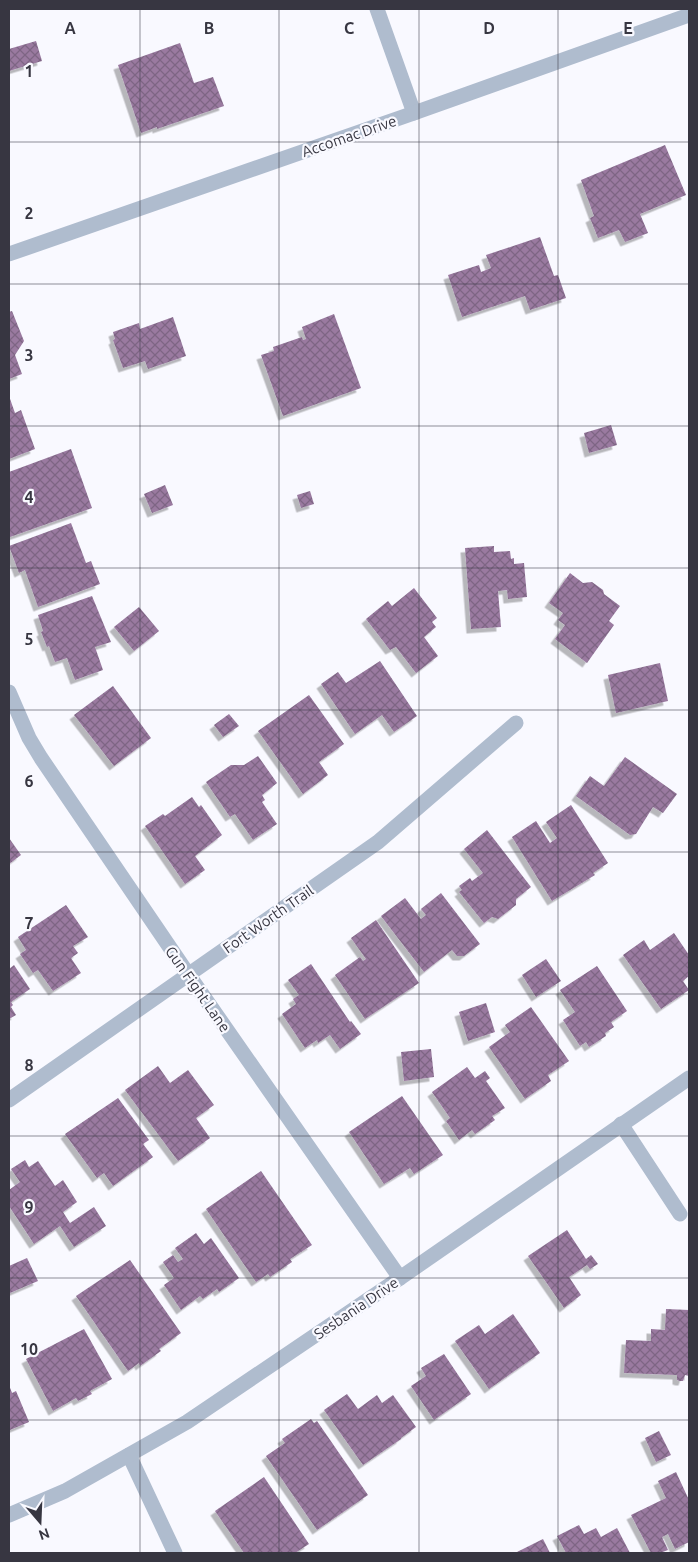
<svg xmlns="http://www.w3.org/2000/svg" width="698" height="1562" viewBox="0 0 698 1562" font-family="Ubuntu,sans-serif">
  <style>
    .building { fill: url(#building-cross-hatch); filter: url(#shadow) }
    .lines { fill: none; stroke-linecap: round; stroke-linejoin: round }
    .minor { stroke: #afbcce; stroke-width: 15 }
    .grid { fill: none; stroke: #373641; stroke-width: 1; stroke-opacity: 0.55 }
    .labels { text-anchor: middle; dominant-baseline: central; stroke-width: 4.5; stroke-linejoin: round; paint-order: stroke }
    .street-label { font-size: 15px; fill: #373641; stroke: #f9f9ff }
    .grid-label { font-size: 16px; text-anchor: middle; font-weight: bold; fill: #373641; stroke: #f9f9ff; stroke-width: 4.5; stroke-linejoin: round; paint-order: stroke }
  </style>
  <defs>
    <pattern id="building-cross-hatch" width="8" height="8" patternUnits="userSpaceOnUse" patternTransform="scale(1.25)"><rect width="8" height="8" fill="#9a7aa0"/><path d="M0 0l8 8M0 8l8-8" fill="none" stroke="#7e6584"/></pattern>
    <filter id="shadow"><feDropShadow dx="-4.5" dy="4.5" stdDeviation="0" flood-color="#0004"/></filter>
  </defs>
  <rect width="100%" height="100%" fill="#f9f9ff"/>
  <!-- building -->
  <g class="building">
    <path d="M36 41 42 61 9 71V49Z"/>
    <path d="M180 43 194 83 213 77 224 106 157 129V127L141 133 118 65Z"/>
    <path d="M665 145 686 195 640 214 648 233 625 242 619 230 598 238 590 218 594 216 581 180Z"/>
    <path d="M540 237 554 276 558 275 566 298 530 310 525 296 462 317 448 275 479 265 481 272 491 268 486 255Z"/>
    <path d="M12 311 24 341 15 355 22 374 9 379V312Z"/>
    <path d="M334 314 361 388 283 416 261 355 274 351 273 347 302 337 303 340 306 339 302 327Z"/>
    <path d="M173 317 186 356 148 369 145 361 123 368 113 340 115 339 113 332 139 323 140 329Z"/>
    <path d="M9 396 15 413 21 410 35 449 9 459Z"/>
    <path d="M611 425 617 445 589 453 584 433Z"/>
    <path d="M71 449 92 508 10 537 9 533V472Z"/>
    <path d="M165 485 173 505 152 513 144 494Z"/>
    <path d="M310 491 314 504 301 508 297 495Z"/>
    <path d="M71 523 86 563 91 561 100 584 38 607 25 570 19 573 9 546Z"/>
    <path d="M494 546V552L510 551 511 559 514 558V564L524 563 527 597 508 599 507 590 498 591 501 627 471 629 465 548Z"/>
    <path d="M570 573 583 583 592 582 603 590 604 594 620 606 609 621 614 625 587 663 555 639 565 625 558 620 563 613 549 603Z"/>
    <path d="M414 588 437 618 432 622 436 627 424 637 438 656 416 673 396 647 390 650 366 619 388 601 392 606Z"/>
    <path d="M92 596 111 642 95 647 103 670 75 680 67 658 55 662 49 646 47 647 41 632 43 631 38 615Z"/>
    <path d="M139 607 159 631 134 651 114 627Z"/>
    <path d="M380 661 417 716 394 732 382 715 355 734 321 684 338 672 346 683Z"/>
    <path d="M660 663 668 701 616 713 608 675Z"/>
    <path d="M113 686 151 738 114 766 74 715Z"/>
    <path d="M309 695 344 744 319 762 328 775 303 794 258 731Z"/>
    <path d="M229 714 239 726 223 737 214 725Z"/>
    <path d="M258 756 277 783 262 795 265 800 262 802 277 824 253 840 235 814 230 817 206 782 231 765H244Z"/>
    <path d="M625 757 677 794 663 813 653 807 636 834 630 835 576 796 590 776 604 786Z"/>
    <path d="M192 797 199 807 201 805 222 835 195 856 205 870 185 884 145 826 163 814 165 816Z"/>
    <path d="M571 805 608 863 593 873 595 875 552 901 512 837 536 821 550 843 557 838 546 822Z"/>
    <path d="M487 830 531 887 516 899V905L498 919 492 917 484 923 459 892 462 890 459 886 470 878 472 881 483 873 464 849Z"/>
    <path d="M9 838 21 855 9 864Z"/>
    <path d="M441 893 480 944 464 956H457L452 950 424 972 381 916 405 898 421 919 426 915 421 909Z"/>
    <path d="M66 905 88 937 73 946 78 953 71 958 81 973 53 991 38 970 33 973 20 954 26 950 18 937Z"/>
    <path d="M376 920 419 983 365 1019 335 975 360 957 363 961 366 959 351 938Z"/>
    <path d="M674 933 689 955V976L683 981 689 990 661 1009 623 955 644 940 650 950Z"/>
    <path d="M546 959 561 981 536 997 522 975Z"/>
    <path d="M311 964 350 1022 351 1021 361 1034 340 1049 330 1035 318 1043 317 1040 305 1048 282 1014 296 1004 293 999 299 995 288 980Z"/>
    <path d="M14 965 30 989 11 1002 13 1005 11 1007 16 1015 9 1019V969Z"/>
    <path d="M597 966 627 1011 611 1022 614 1027 605 1033 606 1036 589 1047 586 1042 580 1046 563 1020 575 1012 560 990Z"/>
    <path d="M486 1003 495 1032 468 1041 459 1012Z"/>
    <path d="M531 1007 569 1061 548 1075 551 1081 525 1099 489 1047 510 1032 505 1025Z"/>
    <path d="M431 1049 434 1077 404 1081 401 1052Z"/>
    <path d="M158 1066 170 1083 188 1070 214 1105 196 1118 210 1138 178 1161 125 1090Z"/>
    <path d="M467 1067 475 1078 485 1071 490 1078 486 1081 505 1108 492 1116 495 1120 475 1134 472 1130 459 1140 446 1121 450 1118 432 1092Z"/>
    <path d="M402 1096 443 1155 414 1174 410 1168 384 1184 349 1132Z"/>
    <path d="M118 1098 149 1140 143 1144 153 1157 113 1186 104 1173 97 1178 65 1134Z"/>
    <path d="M25 1160 29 1167 38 1161 55 1186 63 1180 77 1202 63 1212 70 1223 94 1207 106 1226 74 1247 60 1226 34 1244 9 1206V1190L20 1182 11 1169Z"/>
    <path d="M261 1171 312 1245 290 1259 292 1262 270 1277 268 1274 256 1282 206 1209Z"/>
    <path d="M567 1230 586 1259 591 1255 598 1264 590 1269 587 1265 569 1277 581 1295 564 1308 528 1256Z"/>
    <path d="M196 1233 204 1244 211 1238 239 1278 219 1292 217 1289 203 1299 200 1296 181 1310 164 1285 174 1278 163 1262 173 1255 178 1262 183 1259 175 1248Z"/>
    <path d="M27 1258 38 1281 10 1293 9 1266Z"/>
    <path d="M130 1260 181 1333 159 1349 161 1351 140 1366 139 1363 128 1371 76 1296Z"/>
    <path d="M666 1309 689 1310V1376L685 1375 683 1381H680L677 1380V1375L624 1373 626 1340 651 1341V1329L665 1330Z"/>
    <path d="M513 1314 540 1353 489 1389 455 1341 479 1325 485 1334Z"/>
    <path d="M84 1329 112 1379 90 1391 92 1394 78 1401 76 1398 53 1411 26 1359Z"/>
    <path d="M444 1354 471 1394 434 1420 411 1386 426 1376 421 1368Z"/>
    <path d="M9 1385 12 1393 16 1391 29 1422 10 1430 9 1429Z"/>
    <path d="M347 1394 358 1409 377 1395 382 1403 393 1395 416 1427 401 1438V1439L363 1465 324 1410Z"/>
    <path d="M311 1419 314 1423 317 1421 368 1495 317 1530 266 1456 285 1443 282 1439Z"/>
    <path d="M659 1431 671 1455 656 1462 645 1438Z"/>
    <path d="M676 1472 689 1500V1542L675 1549 668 1534 662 1537 668 1550 660 1553H651L631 1515 666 1498 658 1481Z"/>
    <path d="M264 1477 309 1544 295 1553H244L215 1511Z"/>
    <path d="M579 1525 584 1534 596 1528 601 1537 617 1528 630 1553H566L557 1536Z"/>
    <path d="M543 1539 550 1553H515Z"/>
  </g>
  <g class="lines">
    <!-- minor -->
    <g class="minor">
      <path d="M377 9 414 113"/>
      <path d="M9 254 414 113 689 15"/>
      <path d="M9 692 29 738 41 758 188 974 400 1278"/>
      <path d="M9 1100 378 842 516 723"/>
      <path d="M621 1124 680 1214"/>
      <path d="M129 1455 175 1553"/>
      <path d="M9 1515 65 1491 187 1422 400 1278 689 1078"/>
    </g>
  </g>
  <!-- grid -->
  <path class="grid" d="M140 9V1553M279 9V1553M419 9V1553M558 9V1553M9 142H689M9 284H689M9 426H689M9 568H689M9 710H689M9 852H689M9 994H689M9 1136H689M9 1278H689M9 1420H689"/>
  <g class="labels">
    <!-- street labels -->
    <g class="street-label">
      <text transform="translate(349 136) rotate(-19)">Accomac Drive</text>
      <text transform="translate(268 919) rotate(-35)">Fort Worth Trail</text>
      <text transform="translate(198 989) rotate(55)">Gun Fight Lane</text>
      <text transform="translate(356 1308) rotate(-34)">Sesbania Drive</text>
    </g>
  </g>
  <g class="grid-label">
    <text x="70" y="34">A</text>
    <text x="209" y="34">B</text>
    <text x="349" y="34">C</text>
    <text x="489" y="34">D</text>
    <text x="628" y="34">E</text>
    <text x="29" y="77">1</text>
    <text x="29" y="219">2</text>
    <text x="29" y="361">3</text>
    <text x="29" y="503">4</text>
    <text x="29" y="645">5</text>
    <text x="29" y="787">6</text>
    <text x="29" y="929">7</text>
    <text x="29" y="1071">8</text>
    <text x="29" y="1213">9</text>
    <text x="29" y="1355">10</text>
  </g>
  <!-- border -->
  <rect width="698" height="1562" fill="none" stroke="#373641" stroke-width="20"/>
  <!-- north arrow -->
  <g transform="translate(40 1522) rotate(161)" stroke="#f9f9ff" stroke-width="4" paint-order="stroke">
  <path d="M0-4L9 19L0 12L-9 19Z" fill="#373641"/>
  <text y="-8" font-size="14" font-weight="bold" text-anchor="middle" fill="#373641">N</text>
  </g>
</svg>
